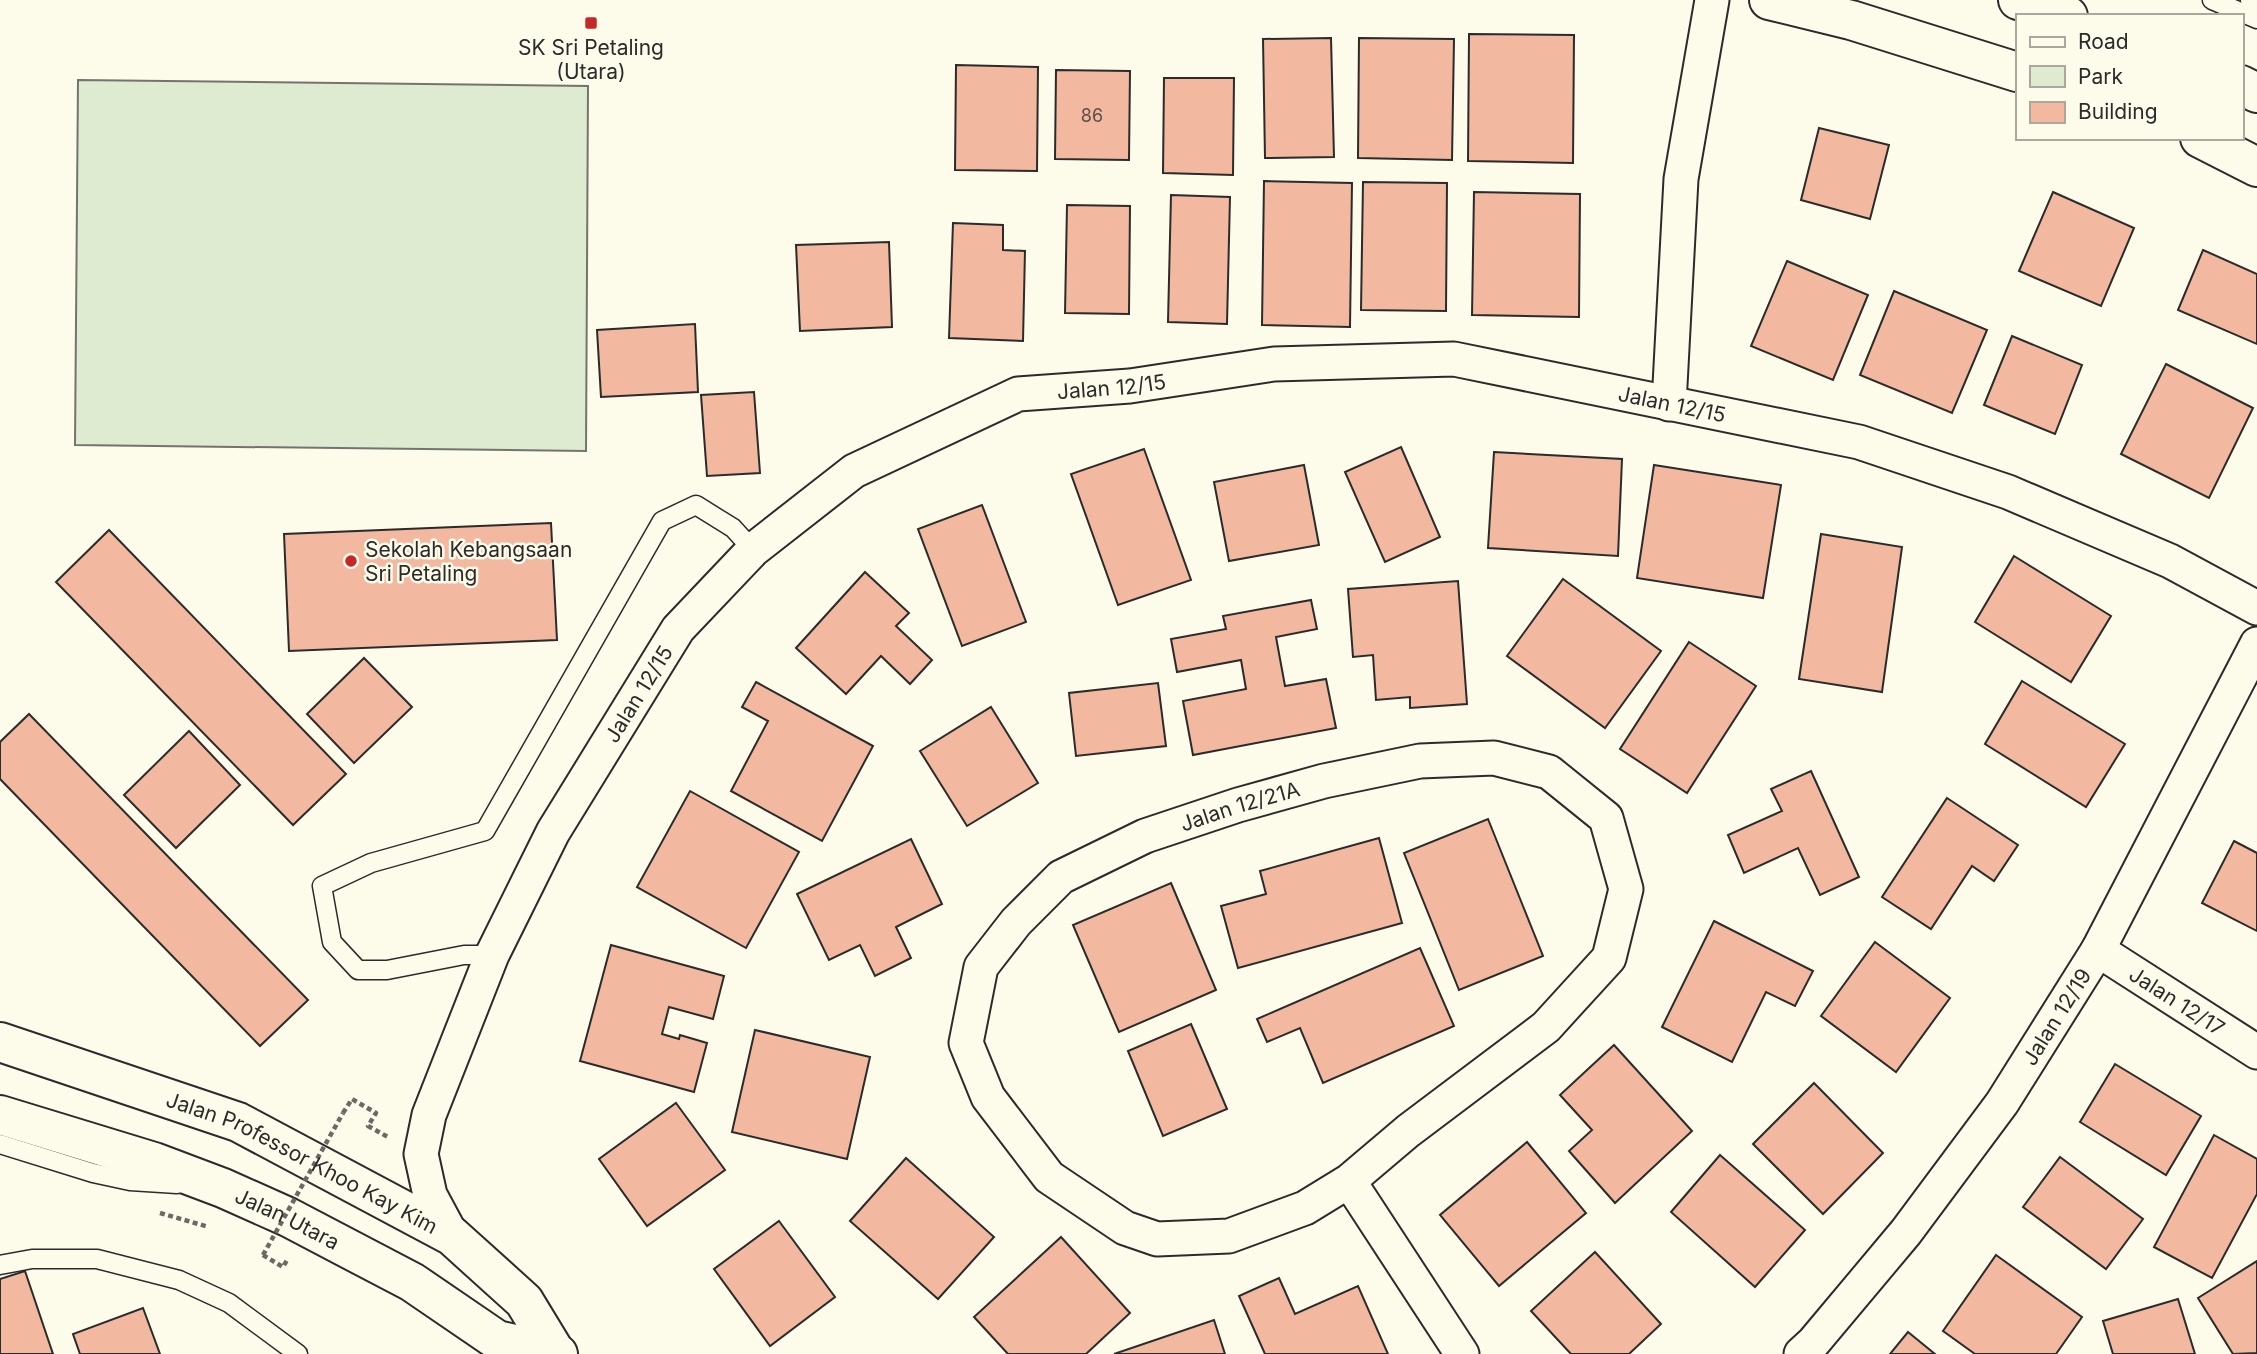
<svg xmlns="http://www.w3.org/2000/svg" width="2257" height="1354" viewBox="0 0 2257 1354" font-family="Inter,sans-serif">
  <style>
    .green { fill: #deebd1; stroke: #74746e; stroke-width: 2 }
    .building { fill: #f2b8a0; stroke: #2b2b2b; stroke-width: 2 }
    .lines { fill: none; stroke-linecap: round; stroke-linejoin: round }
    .lane-casing { stroke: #2b2b2b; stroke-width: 21 }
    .street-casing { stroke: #2b2b2b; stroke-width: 37 }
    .secondary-casing { stroke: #2b2b2b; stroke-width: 42 }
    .primary-casing { stroke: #2b2b2b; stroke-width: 42 }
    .path { stroke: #6a6964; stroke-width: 4.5; stroke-dasharray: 5 3.5; stroke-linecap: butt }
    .lane { stroke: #fdfbea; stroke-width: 18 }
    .street { stroke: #fdfbea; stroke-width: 33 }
    .secondary { stroke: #fdfbea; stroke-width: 38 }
    .primary { stroke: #fdfbea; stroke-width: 38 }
    .path-bridge { stroke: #6a6964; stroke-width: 4.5; stroke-dasharray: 5 3.5; stroke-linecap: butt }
    .poi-dot { fill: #c62828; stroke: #fdfbea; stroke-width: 2.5 }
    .labels { text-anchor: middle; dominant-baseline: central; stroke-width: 5; stroke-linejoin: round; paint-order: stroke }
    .number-label { font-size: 18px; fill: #5d4e48 }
    .poi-label { font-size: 21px; fill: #2b2b2b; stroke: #fdfbea }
    .street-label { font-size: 21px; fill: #2b2b2b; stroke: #fdfbea }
  </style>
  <rect width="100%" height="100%" fill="#fdfbea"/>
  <!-- green -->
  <path class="green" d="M78 80 588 86 586 451 75 445Z"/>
  <!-- building -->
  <g class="building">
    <path d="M1469 34 1574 35 1573 163 1468 161Z"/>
    <path d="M1331 38 1334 157 1265 158 1263 39Z"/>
    <path d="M1359 38 1454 39 1452 160 1358 158Z"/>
    <path d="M956 65 1038 67 1037 171 955 170Z"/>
    <path d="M1056 70 1130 71 1129 160 1055 159Z"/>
    <path d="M1164 78H1234L1233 175 1163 173Z"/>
    <path d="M1819 128 1889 145 1870 219 1801 200Z"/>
    <path d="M1264 181 1352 183 1350 327 1262 325Z"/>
    <path d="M1363 182 1447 183 1446 311 1361 310Z"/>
    <path d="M1474 192 1580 194 1579 317 1472 315Z"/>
    <path d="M2053 192 2134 228 2101 306 2019 271Z"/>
    <path d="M1171 195 1230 197 1227 324 1168 322Z"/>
    <path d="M1067 205 1130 206 1129 314 1065 313Z"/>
    <path d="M953 223 1003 225V250L1025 251 1023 341 949 338Z"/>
    <path d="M889 242 892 327 800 331 796 245Z"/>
    <path d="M2203 250 2257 274V344L2178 310Z"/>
    <path d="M1787 261 1868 295 1833 380 1751 346Z"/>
    <path d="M1894 291 1987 330 1952 413 1860 375Z"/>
    <path d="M695 324 698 392 601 397 597 330Z"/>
    <path d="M2012 336 2082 365 2055 434 1984 405Z"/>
    <path d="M2166 364 2253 408 2209 498 2121 454Z"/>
    <path d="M754 392 760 473 707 476 701 395Z"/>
    <path d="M1401 447 1440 537 1385 562 1345 472Z"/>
    <path d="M1144 449 1191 580 1118 605 1071 474Z"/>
    <path d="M1494 452 1622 459 1618 556 1488 548Z"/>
    <path d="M1304 465 1319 545 1229 561 1214 482Z"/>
    <path d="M1654 465 1781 485 1763 598 1637 578Z"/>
    <path d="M982 505 1026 622 962 646 918 529Z"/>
    <path d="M551 523 557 640 289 651 284 534Z"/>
    <path d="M109 530 346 774 293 825 56 582Z"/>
    <path d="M1821 534 1902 547 1882 692 1799 679Z"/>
    <path d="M2014 556 2111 616 2071 682 1975 622Z"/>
    <path d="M865 572 909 613 896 626 932 660 910 684 881 656 846 694 796 648Z"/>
    <path d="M1563 579 1661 651 1605 728 1507 656Z"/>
    <path d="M1458 581 1467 704 1410 708V697L1376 700 1373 655 1353 657 1348 589Z"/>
    <path d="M1311 600 1317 629 1276 637 1285 686 1326 679 1336 728 1193 755 1183 701 1246 689 1241 660 1177 672 1171 639 1226 629 1223 616Z"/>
    <path d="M1689 642 1756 686 1687 793 1620 749Z"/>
    <path d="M364 658 412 707 354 763 307 714Z"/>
    <path d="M2022 681 2125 744 2086 807 1985 744Z"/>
    <path d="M756 682 873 746 822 841 731 791 768 721 742 707Z"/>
    <path d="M1158 683 1166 746 1076 756 1069 693Z"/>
    <path d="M991 707 1038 783 967 826 920 751Z"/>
    <path d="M29 714 308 1000 260 1046 0 779V742Z"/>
    <path d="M189 731 240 785 176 848 124 795Z"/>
    <path d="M1811 771 1859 877 1820 895 1798 848 1744 873 1728 835 1782 811 1771 789Z"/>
    <path d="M690 791 799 852 746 948 637 887Z"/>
    <path d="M1947 798 2018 845 1994 881 1972 866 1931 929 1882 897Z"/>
    <path d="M1488 819 1543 956 1459 990 1404 853Z"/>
    <path d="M1379 838 1402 923 1238 968 1221 906 1266 894 1260 871Z"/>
    <path d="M911 839 942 904 896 927 911 958 875 976 860 945 829 960 797 894Z"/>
    <path d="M2234 841 2257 853V931L2202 903Z"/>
    <path d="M1171 883 1216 990 1119 1032 1073 925Z"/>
    <path d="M1714 921 1813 971 1795 1006 1766 992 1732 1062 1662 1027Z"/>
    <path d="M1875 942 1950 998 1896 1072 1821 1016Z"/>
    <path d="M611 945 724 976 713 1019 669 1007 662 1034 679 1039 680 1035 707 1043 694 1092 580 1061Z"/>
    <path d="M1420 948 1454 1026 1323 1083 1300 1028 1267 1042 1257 1019Z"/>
    <path d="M1191 1024 1227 1109 1163 1136 1128 1051Z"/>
    <path d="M755 1030 870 1057 847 1159 732 1132Z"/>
    <path d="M1614 1045 1692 1131 1615 1203 1569 1151 1592 1130 1560 1095Z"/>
    <path d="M2115 1064 2201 1116 2166 1175 2080 1122Z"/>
    <path d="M1814 1083 1883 1153 1823 1214 1753 1144Z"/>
    <path d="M676 1103 725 1170 647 1226 599 1159Z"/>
    <path d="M2214 1135 2257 1159V1194L2212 1278 2154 1247Z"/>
    <path d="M1527 1142 1586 1213 1499 1286 1440 1215Z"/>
    <path d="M1720 1155 1805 1230 1755 1287 1671 1212Z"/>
    <path d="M2060 1157 2143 1219 2106 1269 2023 1207Z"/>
    <path d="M906 1158 994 1237 938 1299 850 1221Z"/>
    <path d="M779 1221 835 1297 770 1346 714 1269Z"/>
    <path d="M1061 1237 1130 1313 1086 1354H1008L974 1317Z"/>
    <path d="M1595 1252 1661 1324 1629 1354H1571L1531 1311Z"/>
    <path d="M1996 1255 2082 1317 2056 1354H1975L1943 1331Z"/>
    <path d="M2257 1261V1353L2233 1354 2198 1298Z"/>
    <path d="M25 1271 53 1354H0V1279Z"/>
    <path d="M1279 1278 1295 1314 1358 1286 1388 1354H1265L1239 1296Z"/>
    <path d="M2178 1299 2195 1354H2113L2103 1321Z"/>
    <path d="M143 1308 160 1354H80L73 1334Z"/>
    <path d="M1214 1320 1225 1354H1114Z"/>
    <path d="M1908 1332 1935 1354H1890Z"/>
  </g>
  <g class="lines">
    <!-- lane casing -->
    <g class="lane-casing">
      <g id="lane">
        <path d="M2212 0 2257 19"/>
        <path d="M2250 0 2257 3"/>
        <path d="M492 955H464L387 970H358L332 942 322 886 371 863 485 831 662 521 696 505 733 528 753 550"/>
        <path d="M0 1144 93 1173 130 1181 177 1184"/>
        <path d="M0 1265 32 1259H97L179 1280 229 1303 298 1354"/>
      </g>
    </g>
    <!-- street casing -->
    <g class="street-casing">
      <g id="street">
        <path d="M1669 404 1681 179 1712 0"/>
        <path id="s1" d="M2098 950 2257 1052"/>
        <path id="s2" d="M1349 1181 1305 1208 1229 1236 1157 1239 1125 1228 1049 1177 988 1097 966 1043 981 967 1016 922 1061 877 1145 836 1238 805 1324 781 1420 761 1494 758 1549 772 1606 818 1626 889 1609 958 1546 1027 1408 1131 1349 1181 1462 1354"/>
        <path id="s3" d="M452 1236 430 1195 421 1154 429 1115 492 955 553 832 678 629 753 550 854 471 1018 394 1130 386 1274 364 1454 359 1859 442 2008 492 2170 561 2257 608"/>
        <path id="s4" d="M1801 1354 1813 1343 1906 1232 2002 1103 2098 950 2257 644"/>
      </g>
    </g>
    <!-- secondary casing -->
    <g class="secondary-casing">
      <g id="secondary">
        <path d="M1769 0 1851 20 2017 72"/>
        <path d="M2018 0 2068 16"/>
        <path d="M2241 85 2257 93"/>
        <path d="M2200 138 2257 167"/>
      </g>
    </g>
    <!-- primary casing -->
    <g class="primary-casing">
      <g id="primary">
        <path id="s5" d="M0 1042 238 1122 452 1236 524 1301 555 1352"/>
        <path id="s6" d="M0 1115 154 1162 223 1188 288 1217 412 1282 497 1340 558 1354"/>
      </g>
    </g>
    <!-- path -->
    <g class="path">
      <path d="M343 1113 352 1099 376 1113 368 1126 388 1137"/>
      <path d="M160 1213 209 1227"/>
      <path d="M263 1255 283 1267 287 1260"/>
    </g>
    <!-- lane -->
    <use href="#lane" class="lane"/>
    <!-- street -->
    <use href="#street" class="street"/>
    <!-- secondary -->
    <use href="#secondary" class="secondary"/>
    <!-- primary -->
    <use href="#primary" class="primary"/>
    <!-- path-bridge -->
    <path class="path-bridge" d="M263 1255 343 1113"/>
  </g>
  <!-- markers -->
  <g class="poi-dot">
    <rect x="584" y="16" width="14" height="14" rx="3.5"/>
    <circle cx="351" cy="561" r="7"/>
  </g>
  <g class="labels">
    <!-- number labels -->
    <g class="number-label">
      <text x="1092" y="115">86</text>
    </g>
    <!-- poi labels -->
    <g class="poi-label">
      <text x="591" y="47">SK Sri Petaling<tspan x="591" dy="24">(Utara)</tspan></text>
      <text x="365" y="549" text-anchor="start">Sekolah Kebangsaan<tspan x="365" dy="24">Sri Petaling</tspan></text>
    </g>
    <!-- street labels -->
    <g class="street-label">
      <text stroke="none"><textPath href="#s3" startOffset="1188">Jalan 12/15</textPath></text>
      <text stroke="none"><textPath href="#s3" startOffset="1755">Jalan 12/15</textPath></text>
      <text stroke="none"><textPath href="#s3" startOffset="600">Jalan 12/15</textPath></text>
      <text stroke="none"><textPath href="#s2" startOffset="880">Jalan 12/21A</textPath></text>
      <text stroke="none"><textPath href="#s1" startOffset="94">Jalan 12/17</textPath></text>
      <text stroke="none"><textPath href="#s4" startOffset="424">Jalan 12/19</textPath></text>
      <text stroke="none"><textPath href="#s5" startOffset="326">Jalan Professor Khoo Kay Kim</textPath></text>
      <text stroke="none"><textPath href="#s6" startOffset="306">Jalan Utara</textPath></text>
    </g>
  </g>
  <!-- legend -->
  <rect x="2016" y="14" width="228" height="126" fill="#fdfbea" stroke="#a9a89e" stroke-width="2"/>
  <rect x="2030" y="37" width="35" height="10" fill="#fdfbea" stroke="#a9a89e" stroke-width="2"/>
  <text x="2078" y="49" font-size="21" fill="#2b2b2b">Road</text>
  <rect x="2030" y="66" width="35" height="21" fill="#deebd1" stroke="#a9a89e" stroke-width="2"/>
  <text x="2078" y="84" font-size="21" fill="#2b2b2b">Park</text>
  <rect x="2030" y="102" width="35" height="21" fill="#f2b8a0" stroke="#a9a89e" stroke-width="2"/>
  <text x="2078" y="119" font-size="21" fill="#2b2b2b">Building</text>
</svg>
